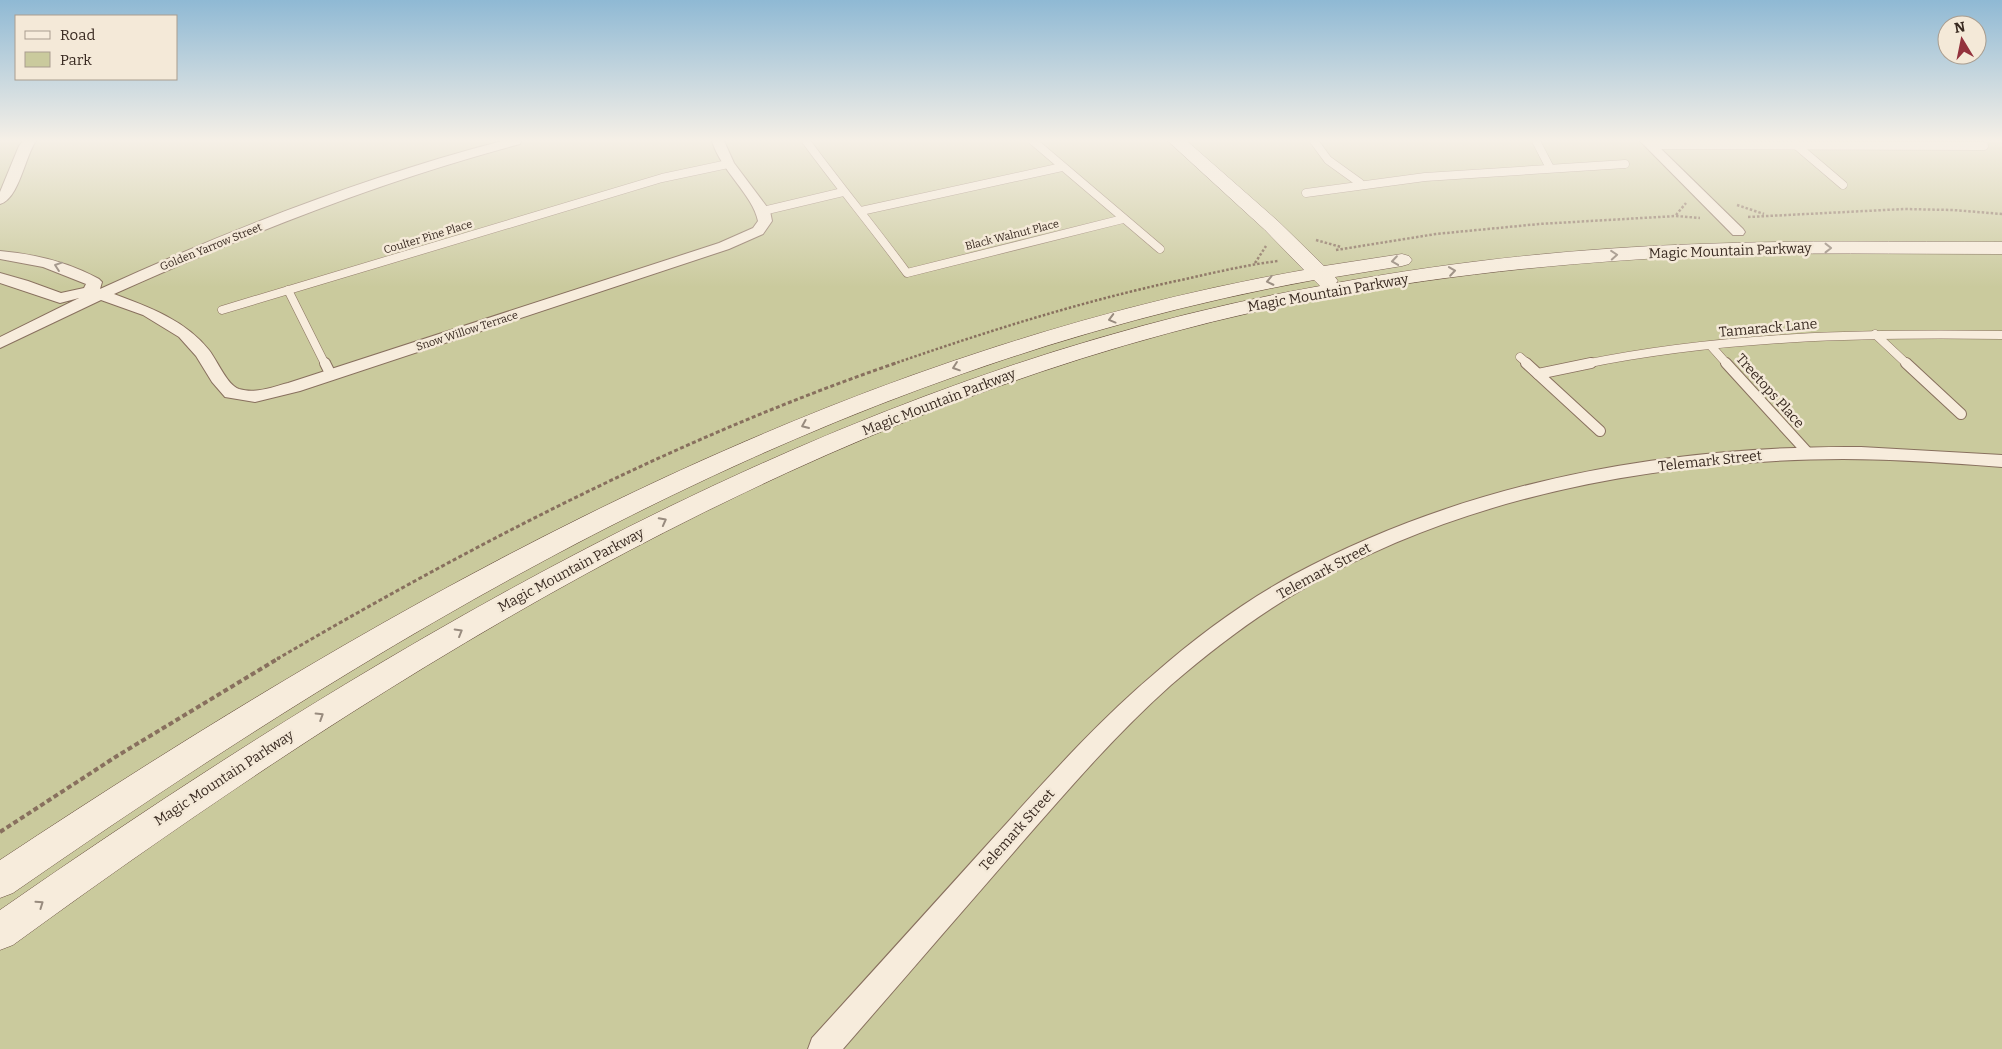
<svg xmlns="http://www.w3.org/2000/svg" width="2002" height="1049" viewBox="0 0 2002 1049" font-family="Bitter,serif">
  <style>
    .green { fill: #caca9d }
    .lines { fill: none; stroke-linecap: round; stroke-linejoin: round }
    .lane-far1-casing { stroke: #88705e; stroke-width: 9 }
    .lane-casing { stroke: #88705e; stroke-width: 12 }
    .street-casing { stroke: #88705e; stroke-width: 2 }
    .secondary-casing { stroke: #6a5141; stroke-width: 1 }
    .path-far2 { stroke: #88705e; stroke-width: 2.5; stroke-dasharray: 2.5 2; stroke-linecap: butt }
    .path-far1 { stroke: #88705e; stroke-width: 3; stroke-dasharray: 4 2.5; stroke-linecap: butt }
    .path { stroke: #88705e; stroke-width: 4; stroke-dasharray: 5 3; stroke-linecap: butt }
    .lane-far1 { stroke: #f7ecdc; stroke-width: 8 }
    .lane { stroke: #f7ecdc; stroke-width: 10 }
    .street { fill: #f7ecdc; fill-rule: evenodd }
    .secondary { fill: #f7ecdc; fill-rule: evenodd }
    .oneway { stroke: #988b7e }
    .labels { text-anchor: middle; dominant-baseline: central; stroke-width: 5; stroke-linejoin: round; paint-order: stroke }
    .far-street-label { font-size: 11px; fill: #392a21; stroke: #f4e9d8 }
    .street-label { font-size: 14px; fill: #392a21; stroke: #f4e9d8 }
  </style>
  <rect width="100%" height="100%" fill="#ecdec9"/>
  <!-- green -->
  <rect class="green" x="0" y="141" width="2002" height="908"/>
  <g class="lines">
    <!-- lane-far1 casing -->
    <g class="lane-far1-casing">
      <g id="lane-far1">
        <path d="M806 141C839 186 874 228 907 273L1123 219"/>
        <path d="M1033 141 1160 249"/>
        <path d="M1314 141 1328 160 1360 183"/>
        <path d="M1536 141 1550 168"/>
        <path d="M1651 145 1984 146"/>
        <path d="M1796 145 1843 185"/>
        <path d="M1306 193 1425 177 1625 164"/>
        <path d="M763 211 843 192"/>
        <path d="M861 211 1062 167"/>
        <path d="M288 290 325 364"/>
        <path d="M222 310 662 178 728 164"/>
        <path d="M1875 334 1907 364"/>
        <path d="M1711 346 1727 364"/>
        <path d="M1520 357 1528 364"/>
        <path d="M1585 364C1722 336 1863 333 2002 335"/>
      </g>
    </g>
    <!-- lane casing -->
    <g class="lane-casing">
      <g id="lane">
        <path d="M325 363 331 375"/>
        <path d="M1526 363 1600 431"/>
        <path d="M1726 363 1809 454"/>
        <path d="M1906 363 1961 414"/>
        <path d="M1538 374 1591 363"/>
      </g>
    </g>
    <!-- street casing -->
    <g class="street-casing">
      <g id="street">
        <path d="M23 141H36C25 156 19 199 0 204V192L19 146Z"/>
        <path d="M502 141H521L520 144C380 181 246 235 114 294 149 307 185 320 209 350 217 360 227 385 239 389 256 394 272 387 288 383L719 243 753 228 758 221C753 195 721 171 712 141H724L734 163 770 211 772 221 763 234 729 249 300 391 255 402 225 397 212 382 196 356 179 337 143 315 101 300 0 348V337L79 298 60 303 0 283V273L28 281 61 293 84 288 86 284 43 267 0 259V251C35 254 68 262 99 279L102 282 100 289C229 230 364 177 502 141Z"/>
        <path d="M1640 141H1653L1743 229 1745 232 1743 235H1733Z"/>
        <path d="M1861 447 2002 455V467C1949 463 1896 459 1843 459 1660 460 1465 495 1305 588 1257 615 1213 649 1171 685 1116 734 1068 790 1019 846 961 913 902 981 843 1049H808L812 1038C873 971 934 904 995 836 1046 780 1096 723 1154 674 1196 637 1243 602 1293 575 1465 482 1667 445 1861 447Z"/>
      </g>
    </g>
    <!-- secondary casing -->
    <g class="secondary-casing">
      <path id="secondary" d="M1168 141H1187L1279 222 1324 266 1402 254 1409 256 1412 260 1409 264 1402 266 1335 277 1338 281 1336 283C1456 261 1579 248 1700 244 1801 240 1901 242 2002 242V254C1901 254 1800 252 1699 256 1566 262 1432 276 1301 302 826 397 400 663 13 945L0 950V910C394 636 841 371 1320 286L1314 280C829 368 413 615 13 893L0 898V860C399 596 826 354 1304 270L1265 230Z"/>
    </g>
    <!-- path-far2 -->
    <g class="path-far2">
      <path d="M1737 205 1764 214"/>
      <path d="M1676 215 1686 203"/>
      <path d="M1748 217 1904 209 1953 210 2002 214"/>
      <path d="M1316 240 1341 247"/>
      <path d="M1336 250 1436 234 1539 224 1676 216 1700 218"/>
      <path d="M1255 263 1266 246"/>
      <path d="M893 364C988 331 1083 301 1181 280 1213 273 1245 265 1278 261"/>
    </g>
    <!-- path-far1 -->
    <path class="path-far1" d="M277 659C474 544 680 437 896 363"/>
    <!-- path -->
    <path class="path" d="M0 832 117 756 279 658"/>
    <!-- lane-far1 -->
    <use href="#lane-far1" class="lane-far1"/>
    <!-- lane -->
    <use href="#lane" class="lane"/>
    <!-- street -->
    <use href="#street" class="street"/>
    <!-- secondary -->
    <use href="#secondary" class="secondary"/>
  </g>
  <!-- one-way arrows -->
  <defs><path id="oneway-chevron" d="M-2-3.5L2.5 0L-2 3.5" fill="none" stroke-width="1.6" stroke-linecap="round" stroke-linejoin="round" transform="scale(1.25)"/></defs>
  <g class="oneway">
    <use href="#oneway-chevron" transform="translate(1828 248)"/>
    <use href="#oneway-chevron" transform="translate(1614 255) rotate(-4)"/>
    <use href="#oneway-chevron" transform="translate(1395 261) rotate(172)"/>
    <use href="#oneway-chevron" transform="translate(58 266) rotate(-161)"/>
    <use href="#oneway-chevron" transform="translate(1452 271) rotate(-8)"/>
    <use href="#oneway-chevron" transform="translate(1270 281) rotate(168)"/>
    <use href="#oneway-chevron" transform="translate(1112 319) rotate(165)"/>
    <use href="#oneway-chevron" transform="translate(956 367) rotate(161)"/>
    <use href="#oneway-chevron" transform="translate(805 425) rotate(157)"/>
    <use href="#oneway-chevron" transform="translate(663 521) rotate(-28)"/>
    <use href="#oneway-chevron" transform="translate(459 632) rotate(-30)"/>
    <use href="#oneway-chevron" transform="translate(320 716) rotate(-32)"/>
    <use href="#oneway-chevron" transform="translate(40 904) rotate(-35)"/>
  </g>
  <!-- sky -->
  <linearGradient id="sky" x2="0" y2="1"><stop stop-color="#8fb9d4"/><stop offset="0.49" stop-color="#f6f0e7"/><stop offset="1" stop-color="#f6f0e7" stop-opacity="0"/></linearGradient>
  <rect width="2002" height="287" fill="url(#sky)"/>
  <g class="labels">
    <!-- far-street labels -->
    <g class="far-street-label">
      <text transform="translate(1012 235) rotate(-14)">Black Walnut Place</text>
      <text transform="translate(428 237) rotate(-17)">Coulter Pine Place</text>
      <text transform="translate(211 247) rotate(-22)">Golden Yarrow Street</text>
      <text transform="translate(467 331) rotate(-18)">Snow Willow Terrace</text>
    </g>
    <!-- street labels -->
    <g class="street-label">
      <text transform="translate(1730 251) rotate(-2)">Magic Mountain Parkway</text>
      <text transform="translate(1328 293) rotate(-10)">Magic Mountain Parkway</text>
      <text transform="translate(1768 328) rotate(-5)">Tamarack Lane</text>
      <text transform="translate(1770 391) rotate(48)">Treetops Place</text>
      <text transform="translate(939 402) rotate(-21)">Magic Mountain Parkway</text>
      <text transform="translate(1710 461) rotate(-6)">Telemark Street</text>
      <text transform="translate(571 570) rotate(-28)">Magic Mountain Parkway</text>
      <text transform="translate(1324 571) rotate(-28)">Telemark Street</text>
      <text transform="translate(224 778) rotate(-33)">Magic Mountain Parkway</text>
      <text transform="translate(1017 830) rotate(-48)">Telemark Street</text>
    </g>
  </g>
  <!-- legend -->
  <rect x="15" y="15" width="162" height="65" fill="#f4e9d8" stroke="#a99d8f"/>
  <rect x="25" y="31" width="25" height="8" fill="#f7ecdc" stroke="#a99d8f"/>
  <text x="60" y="40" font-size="15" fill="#392a21">Road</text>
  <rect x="25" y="52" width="25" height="15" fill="#caca9d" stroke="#a99d8f"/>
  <text x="60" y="65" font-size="15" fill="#392a21">Park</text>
  <!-- north arrow -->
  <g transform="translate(1962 40) rotate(350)"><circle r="24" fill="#f4e9d8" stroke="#a99d8f"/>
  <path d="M0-4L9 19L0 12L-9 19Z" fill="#93323d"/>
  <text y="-8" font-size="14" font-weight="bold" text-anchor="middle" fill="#392a21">N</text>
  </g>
</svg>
